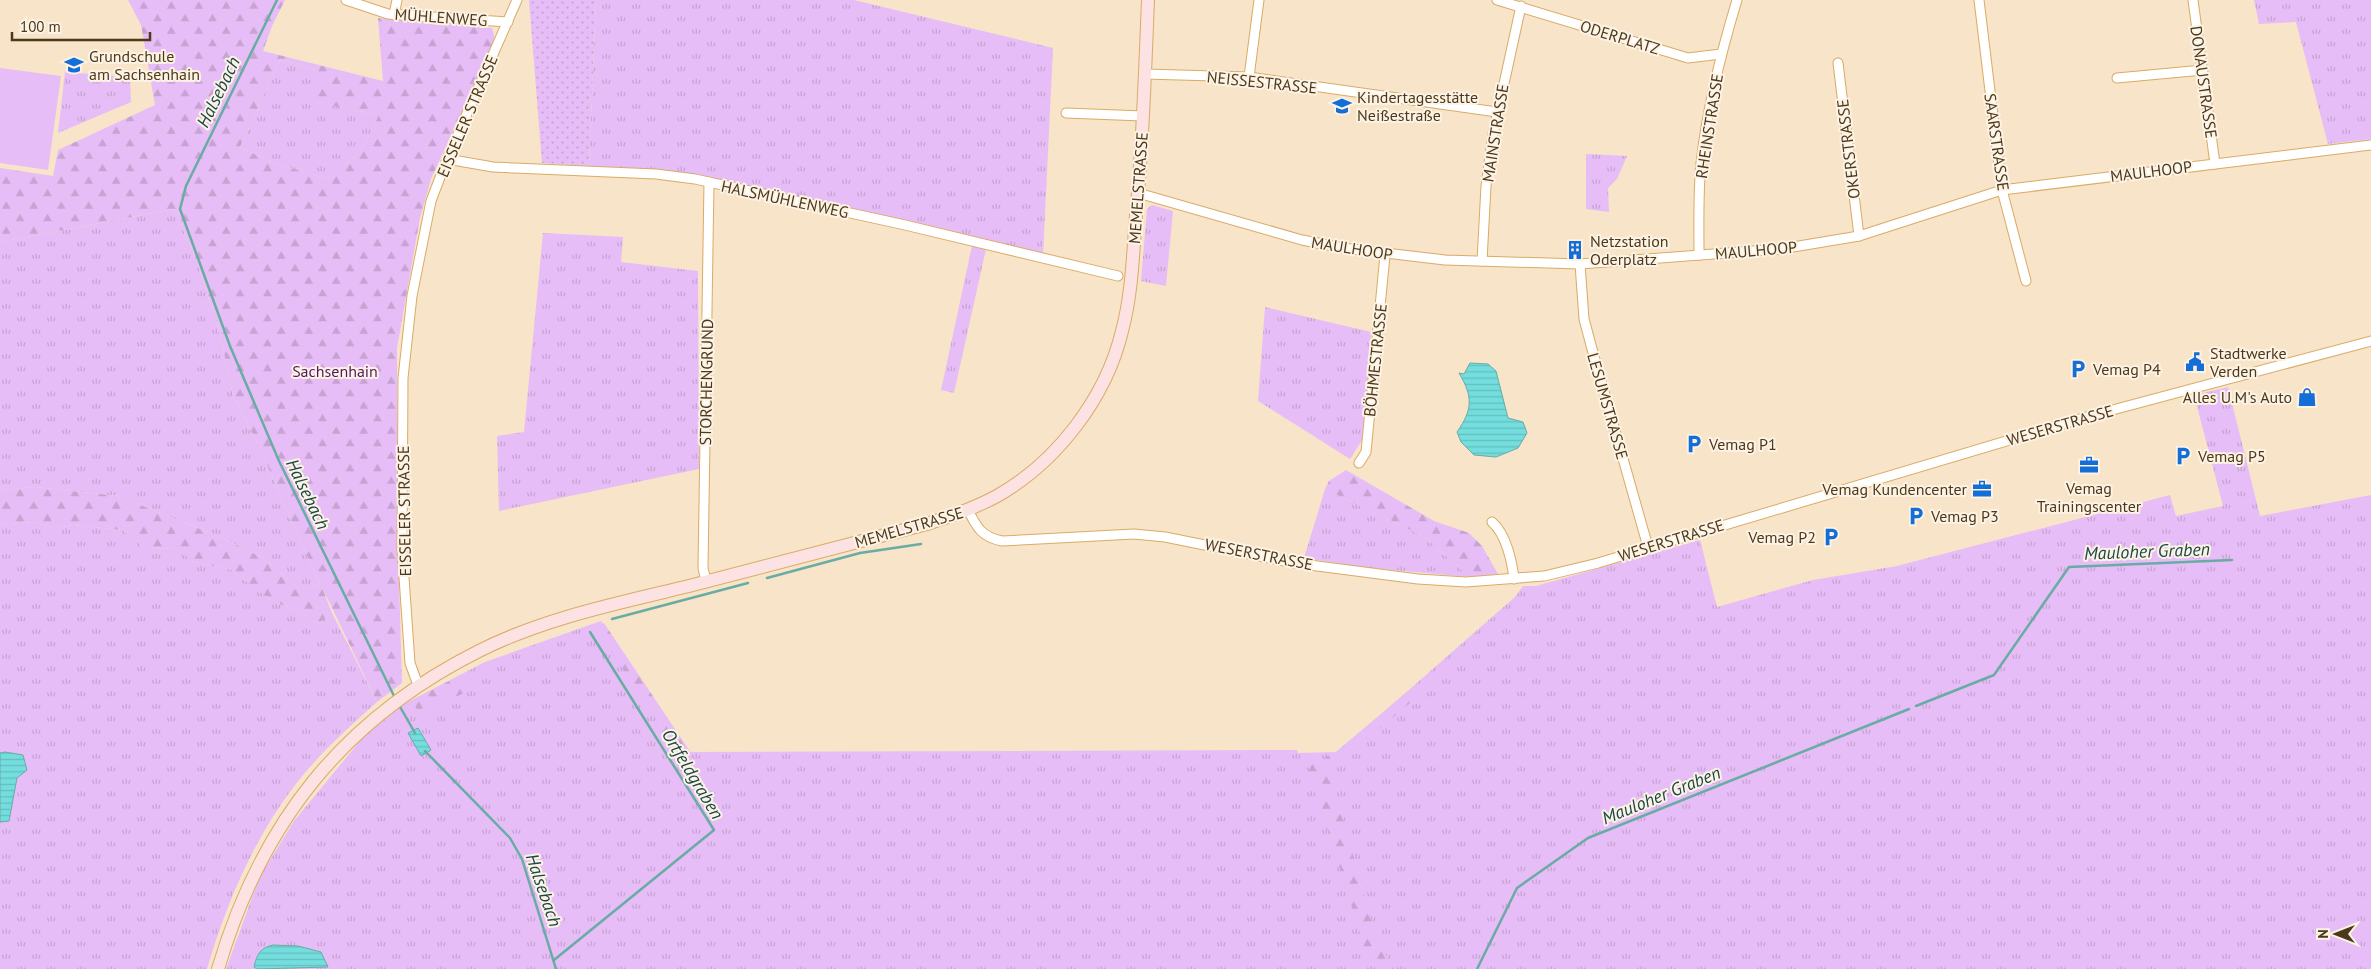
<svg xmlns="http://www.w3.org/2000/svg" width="2371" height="969" viewBox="0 0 2371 969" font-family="'PT Sans',sans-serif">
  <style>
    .grass { fill: url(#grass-tufts) }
    .forest { fill: url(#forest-firs); fill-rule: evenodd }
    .garden { fill: url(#garden-dots) }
    .pitch { fill: #e6bdf6 }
    .water { fill: url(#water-rules); stroke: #68aca4 }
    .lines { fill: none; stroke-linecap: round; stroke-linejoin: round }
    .stream { stroke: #68aca4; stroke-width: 2.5 }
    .street-casing { stroke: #daab65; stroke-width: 11 }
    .secondary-casing { stroke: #daab65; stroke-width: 14 }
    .street { stroke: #fff; stroke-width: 9 }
    .secondary { stroke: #fce2e3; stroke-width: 12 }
    .labels { text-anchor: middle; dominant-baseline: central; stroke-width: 4; stroke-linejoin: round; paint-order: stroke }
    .street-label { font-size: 16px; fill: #4c391b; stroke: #fdf3e5 }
    .poi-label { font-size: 16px; fill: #4c391b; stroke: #fdf3e5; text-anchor: start }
    .park-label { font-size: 16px; fill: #4f1861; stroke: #fdf3e5 }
    .water-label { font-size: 18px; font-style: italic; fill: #184849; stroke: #fdf3e5 }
  </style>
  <defs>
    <pattern id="grass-tufts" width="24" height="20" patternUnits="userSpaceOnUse" patternTransform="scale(1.25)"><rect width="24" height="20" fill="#e6bdf6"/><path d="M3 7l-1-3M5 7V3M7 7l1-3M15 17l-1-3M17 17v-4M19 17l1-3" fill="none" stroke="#c7a3d2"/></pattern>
    <pattern id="forest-firs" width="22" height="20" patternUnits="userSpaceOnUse" patternTransform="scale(1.25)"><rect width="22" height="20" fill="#e6bdf6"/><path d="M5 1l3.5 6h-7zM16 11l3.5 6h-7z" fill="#c7a3d2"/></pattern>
    <pattern id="garden-dots" width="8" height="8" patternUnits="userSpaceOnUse" patternTransform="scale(1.25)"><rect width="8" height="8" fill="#e6bdf6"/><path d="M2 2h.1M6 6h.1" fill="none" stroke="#c7a3d2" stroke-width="1.8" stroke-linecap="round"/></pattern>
    <pattern id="water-rules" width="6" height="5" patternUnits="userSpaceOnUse" patternTransform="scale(1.25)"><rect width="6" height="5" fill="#74ddde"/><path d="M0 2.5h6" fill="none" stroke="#66bebe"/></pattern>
  </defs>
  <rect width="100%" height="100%" fill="#f7e4c9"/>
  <!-- grass -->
  <g class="grass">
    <path d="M596 0H854L1053 48 1043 255 693 174 589 166Z"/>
    <path d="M2254 0H2371V139L2328 144 2296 22 2259 24Z"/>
    <path d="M280 60 319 71 313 102 379 115 360 153 327 179 269 161 240 147Z"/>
    <path d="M65 72 130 77 131 102 58 133Z"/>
    <path d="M1586 154 1627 156 1617 179 1608 188 1609 212 1586 209Z"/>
    <path d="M1152 205 1173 211 1166 286 1141 281 1147 209Z"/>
    <path d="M174 209 197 262 219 330 233 395 261 451 320 585 300 589 263 558 225 539 118 496 36 487 0 490V242Z"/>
    <path d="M543 233 623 237 621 262 698 271 699 469 499 511 497 436 524 432Z"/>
    <path d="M972 246 986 249 954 393 941 390Z"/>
    <path d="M1265 307 1371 332 1364 437 1350 459 1258 401Z"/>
    <path d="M2228 387 2260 516 2371 495V969H226L260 876 294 821 364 736 406 703 485 662 601 621 660 725 678 752 1297 750 1298 753 1338 752 1515 597 1523 586H1536L1700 540 1717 607 1813 580 1897 566 2170 495 2176 516 2223 506 2194 395Z"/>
    <path d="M1325 489 1425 537 1470 577 1360 567 1304 558Z"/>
    <path d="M32 522 54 528 73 525 122 530 133 537 143 548 181 549 191 561 232 570 271 600 307 616 318 624 332 613 377 702C348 728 319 754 295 785 253 840 226 904 207 969H0V525Z"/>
  </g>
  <!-- forest -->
  <g class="forest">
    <path d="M128 0H285L272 26 263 51 383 81 378 18 492 28 495 39 431 179 420 218 397 348V514L402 683 377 702 321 585 332 613 318 624 307 616 271 600 232 570 190 561 181 549 143 548 133 537 122 530 73 525 54 528 32 522 0 525V490L36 487 118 496 225 539 263 558 300 589 320 585 261 451 233 395 219 330 197 262 174 209 0 242V168L53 176 58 150 155 105 141 25ZM280 60 319 71 312 102 379 115 360 153 327 179 269 161 240 147Z"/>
    <path d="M1346 470 1434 521 1469 533 1482 546 1498 574 1470 577 1425 537 1325 489 1329 481Z"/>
    <path d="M604 623 691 753 680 755 594 626Z"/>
    <path d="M462 674 464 693 419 714 412 701Z"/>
    <path d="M1408 691 1410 703 1337 765 1333 786 1377 939 1394 969H1377L1364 946 1308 767 1337 751Z"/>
  </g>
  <!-- garden -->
  <path class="garden" d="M529 0H596L589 166 542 163Z"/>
  <!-- pitch -->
  <path class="pitch" d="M0 68 61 76 48 170 0 163Z"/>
  <!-- water -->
  <g class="water">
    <path d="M1470 363 1488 364 1496 371 1508 418 1523 422 1527 433 1518 448 1496 457 1474 455 1461 442 1457 432C1473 409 1473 397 1459 373L1464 374Z"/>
    <path d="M418 728 431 750 421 756 408 733Z"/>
    <path d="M5 752 23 755 27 770 17 778 9 821 0 822V753Z"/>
    <path d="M273 945 298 946 321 952 328 967 257 969 254 967C257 954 260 948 273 945Z"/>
  </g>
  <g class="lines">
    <!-- stream -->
    <g class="stream">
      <path d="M277 0 186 186 180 209 230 346 279 461 395 698"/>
      <path d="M767 578 860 553 921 544"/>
      <path d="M612 619 748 583"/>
      <path d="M399 705 415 733"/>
      <path d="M1916 706 1994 675 2069 567 2232 560"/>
      <path d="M425 751 510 838 522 859 556 969"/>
      <path d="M554 960 714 830 590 632"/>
      <path d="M1477 969 1517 888 1588 838 1909 709"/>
    </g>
    <!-- street casing -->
    <g class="street-casing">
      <g id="street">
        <path d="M346 0 388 14 508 22"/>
        <path d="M1497 0 1688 58 1721 54"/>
        <path d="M1979 0 2002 190 2026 281"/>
        <path d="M2193 0 2215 164"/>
        <path d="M394 15 397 0"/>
        <path d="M1838 63 1859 236"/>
        <path d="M1145 74 1249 77 1497 112"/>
        <path d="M1249 77 1259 0"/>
        <path d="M2117 78 2203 70"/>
        <path d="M1066 113 1143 116"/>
        <path d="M447 159 493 167 656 174 695 179 905 225 1118 276"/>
        <path d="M1138 193 1302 240 1343 248 1445 260 1580 264 1781 249 1859 236 2002 190 2371 145"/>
        <path d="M1699 255C1699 224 1698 194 1701 163 1707 108 1721 53 1737 0"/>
        <path d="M1482 261 1486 186 1493 134 1521 6"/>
        <path d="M1580 264 1584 319 1592 349 1648 547"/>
        <path d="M1359 463 1366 452 1385 255"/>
        <path d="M968 510C977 528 982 537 1002 541L1134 534 1165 537 1294 563 1418 579 1466 582 1544 576 1598 563 2090 416 2371 341"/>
        <path d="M1492 522C1506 534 1512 561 1514 579"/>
        <path d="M706 581 703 568 709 182"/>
        <path d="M418 685 410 663 402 549 403 378 412 296 431 201 447 159 517 0"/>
      </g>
    </g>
    <!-- secondary casing -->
    <g class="secondary-casing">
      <path id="secondary" d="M218 969C261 823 343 719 479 651 544 618 619 603 689 586 768 565 848 545 927 524 951 516 975 508 997 496 1057 462 1106 398 1122 331 1132 294 1133 254 1136 215 1143 144 1145 72 1148 0"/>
    </g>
    <!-- street -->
    <use href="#street" class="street"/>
    <!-- secondary -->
    <use href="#secondary" class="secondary"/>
  </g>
  <!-- icons -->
  <defs>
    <g id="school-bare" transform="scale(1.5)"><path d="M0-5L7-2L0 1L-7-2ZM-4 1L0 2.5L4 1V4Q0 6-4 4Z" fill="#136ed7" stroke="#fdf3e5" stroke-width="2.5" paint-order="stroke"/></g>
    <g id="building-bare" transform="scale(1.5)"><path d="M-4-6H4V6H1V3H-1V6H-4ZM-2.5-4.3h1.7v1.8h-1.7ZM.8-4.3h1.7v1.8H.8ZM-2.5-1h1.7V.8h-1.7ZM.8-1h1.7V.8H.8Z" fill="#136ed7" stroke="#fdf3e5" stroke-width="2.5" paint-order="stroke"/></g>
    <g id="civic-bare" transform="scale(1.5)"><path d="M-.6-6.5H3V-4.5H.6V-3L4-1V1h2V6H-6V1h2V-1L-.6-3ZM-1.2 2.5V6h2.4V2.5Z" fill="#136ed7" stroke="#fdf3e5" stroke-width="2.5" paint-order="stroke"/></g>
    <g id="parking-bare" transform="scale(1.5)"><path d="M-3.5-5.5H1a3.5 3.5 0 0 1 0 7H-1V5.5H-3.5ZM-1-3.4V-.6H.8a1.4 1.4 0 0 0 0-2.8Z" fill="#136ed7" stroke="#fdf3e5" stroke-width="2.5" paint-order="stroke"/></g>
    <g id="shop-bare" transform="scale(1.5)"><path d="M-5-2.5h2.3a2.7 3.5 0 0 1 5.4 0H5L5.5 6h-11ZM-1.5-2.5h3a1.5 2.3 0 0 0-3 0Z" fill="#136ed7" stroke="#fdf3e5" stroke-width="2.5" paint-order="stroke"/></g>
    <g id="office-bare" transform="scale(1.5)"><path d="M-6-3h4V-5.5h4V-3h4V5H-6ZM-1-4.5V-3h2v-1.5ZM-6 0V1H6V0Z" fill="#136ed7" stroke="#fdf3e5" stroke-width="2.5" paint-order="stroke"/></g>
  </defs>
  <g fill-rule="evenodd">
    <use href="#school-bare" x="74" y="65"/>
    <use href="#school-bare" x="1342" y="106"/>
    <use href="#building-bare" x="1575" y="250"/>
    <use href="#civic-bare" x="2195" y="362"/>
    <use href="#parking-bare" x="2078" y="369"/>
    <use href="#shop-bare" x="2307" y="397"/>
    <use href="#parking-bare" x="1694" y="444"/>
    <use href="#parking-bare" x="2183" y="456"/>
    <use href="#office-bare" x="2089" y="465"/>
    <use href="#office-bare" x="1982" y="489"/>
    <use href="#parking-bare" x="1916" y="516"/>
    <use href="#parking-bare" x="1831" y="537"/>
  </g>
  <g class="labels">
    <!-- street labels -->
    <g class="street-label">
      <text transform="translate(441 17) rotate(4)">MÜHLENWEG</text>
      <text transform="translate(1620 37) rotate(17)">ODERPLATZ</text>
      <text transform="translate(1262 82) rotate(6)">NEISSESTRASSE</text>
      <text transform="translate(2204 82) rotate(82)">DONAUSTRASSE</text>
      <text transform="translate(467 116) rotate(-67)">EISSELER STRASSE</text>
      <text transform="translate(1709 126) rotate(-81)">RHEINSTRASSE</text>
      <text transform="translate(1495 133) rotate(-81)">MAINSTRASSE</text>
      <text transform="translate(1997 142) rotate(82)">SAARSTRASSE</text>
      <text transform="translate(1848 149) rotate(-97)">OKERSTRASSE</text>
      <text transform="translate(2151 171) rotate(-7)">MAULHOOP</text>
      <text transform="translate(1138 188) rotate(-86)">MEMELSTRASSE</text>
      <text transform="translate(785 199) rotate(12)">HALSMÜHLENWEG</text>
      <text transform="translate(1352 248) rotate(9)">MAULHOOP</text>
      <text transform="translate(1756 250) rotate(-5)">MAULHOOP</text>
      <text transform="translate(1375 360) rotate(-84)">BÖHMESTRASSE</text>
      <text transform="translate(706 382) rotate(-89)">STORCHENGRUND</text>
      <text transform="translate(1608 406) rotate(74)">LESUMSTRASSE</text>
      <text transform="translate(2060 425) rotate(-16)">WESERSTRASSE</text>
      <text transform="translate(404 511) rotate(-91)">EISSELER STRASSE</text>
      <text transform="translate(909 527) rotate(-16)">MEMELSTRASSE</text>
      <text transform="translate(1671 540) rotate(-17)">WESERSTRASSE</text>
      <text transform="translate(1259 554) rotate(11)">WESERSTRASSE</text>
    </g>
    <!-- poi labels -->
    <g class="poi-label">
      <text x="89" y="56">Grundschule<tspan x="89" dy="18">am Sachsenhain</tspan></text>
      <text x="1357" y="97">Kindertagesstätte<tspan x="1357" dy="18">Neißestraße</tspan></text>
      <text x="1590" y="241">Netzstation<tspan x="1590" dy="18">Oderplatz</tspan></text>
      <text x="2210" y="353">Stadtwerke<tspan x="2210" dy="18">Verden</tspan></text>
      <text x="2093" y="369">Vemag P4</text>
      <text x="2292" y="397" text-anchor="end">Alles U.M's Auto</text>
      <text x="1709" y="444">Vemag P1</text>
      <text x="2198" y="456">Vemag P5</text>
      <text x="2089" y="488" text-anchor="middle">Vemag<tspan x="2089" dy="18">Trainingscenter</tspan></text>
      <text x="1967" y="489" text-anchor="end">Vemag Kundencenter</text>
      <text x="1931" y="516">Vemag P3</text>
      <text x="1816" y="537" text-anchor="end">Vemag P2</text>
    </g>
    <!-- park labels -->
    <g class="park-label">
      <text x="335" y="371">Sachsenhain</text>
    </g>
    <!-- water labels -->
    <g class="water-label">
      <text transform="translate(218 92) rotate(-64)">Halsebach</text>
      <text transform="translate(308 494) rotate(64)">Halsebach</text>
      <text transform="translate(2147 551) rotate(-2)">Mauloher Graben</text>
      <text transform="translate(693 774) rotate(59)">Ortfeldgraben</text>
      <text transform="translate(1661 795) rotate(-22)">Mauloher Graben</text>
      <text transform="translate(544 890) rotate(71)">Halsebach</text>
    </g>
  </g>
  <!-- north arrow -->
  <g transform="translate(2336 934) rotate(270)" stroke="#fdf3e5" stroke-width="4" paint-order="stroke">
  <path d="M0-4L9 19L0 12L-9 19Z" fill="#4c391b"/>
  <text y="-8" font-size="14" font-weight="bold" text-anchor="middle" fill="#4c391b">N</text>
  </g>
  <!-- scale -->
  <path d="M12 32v8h138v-8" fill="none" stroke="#4c391b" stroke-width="2.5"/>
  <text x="20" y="32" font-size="15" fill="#4c391b" stroke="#fdf3e5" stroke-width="4" paint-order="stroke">100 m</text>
</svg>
